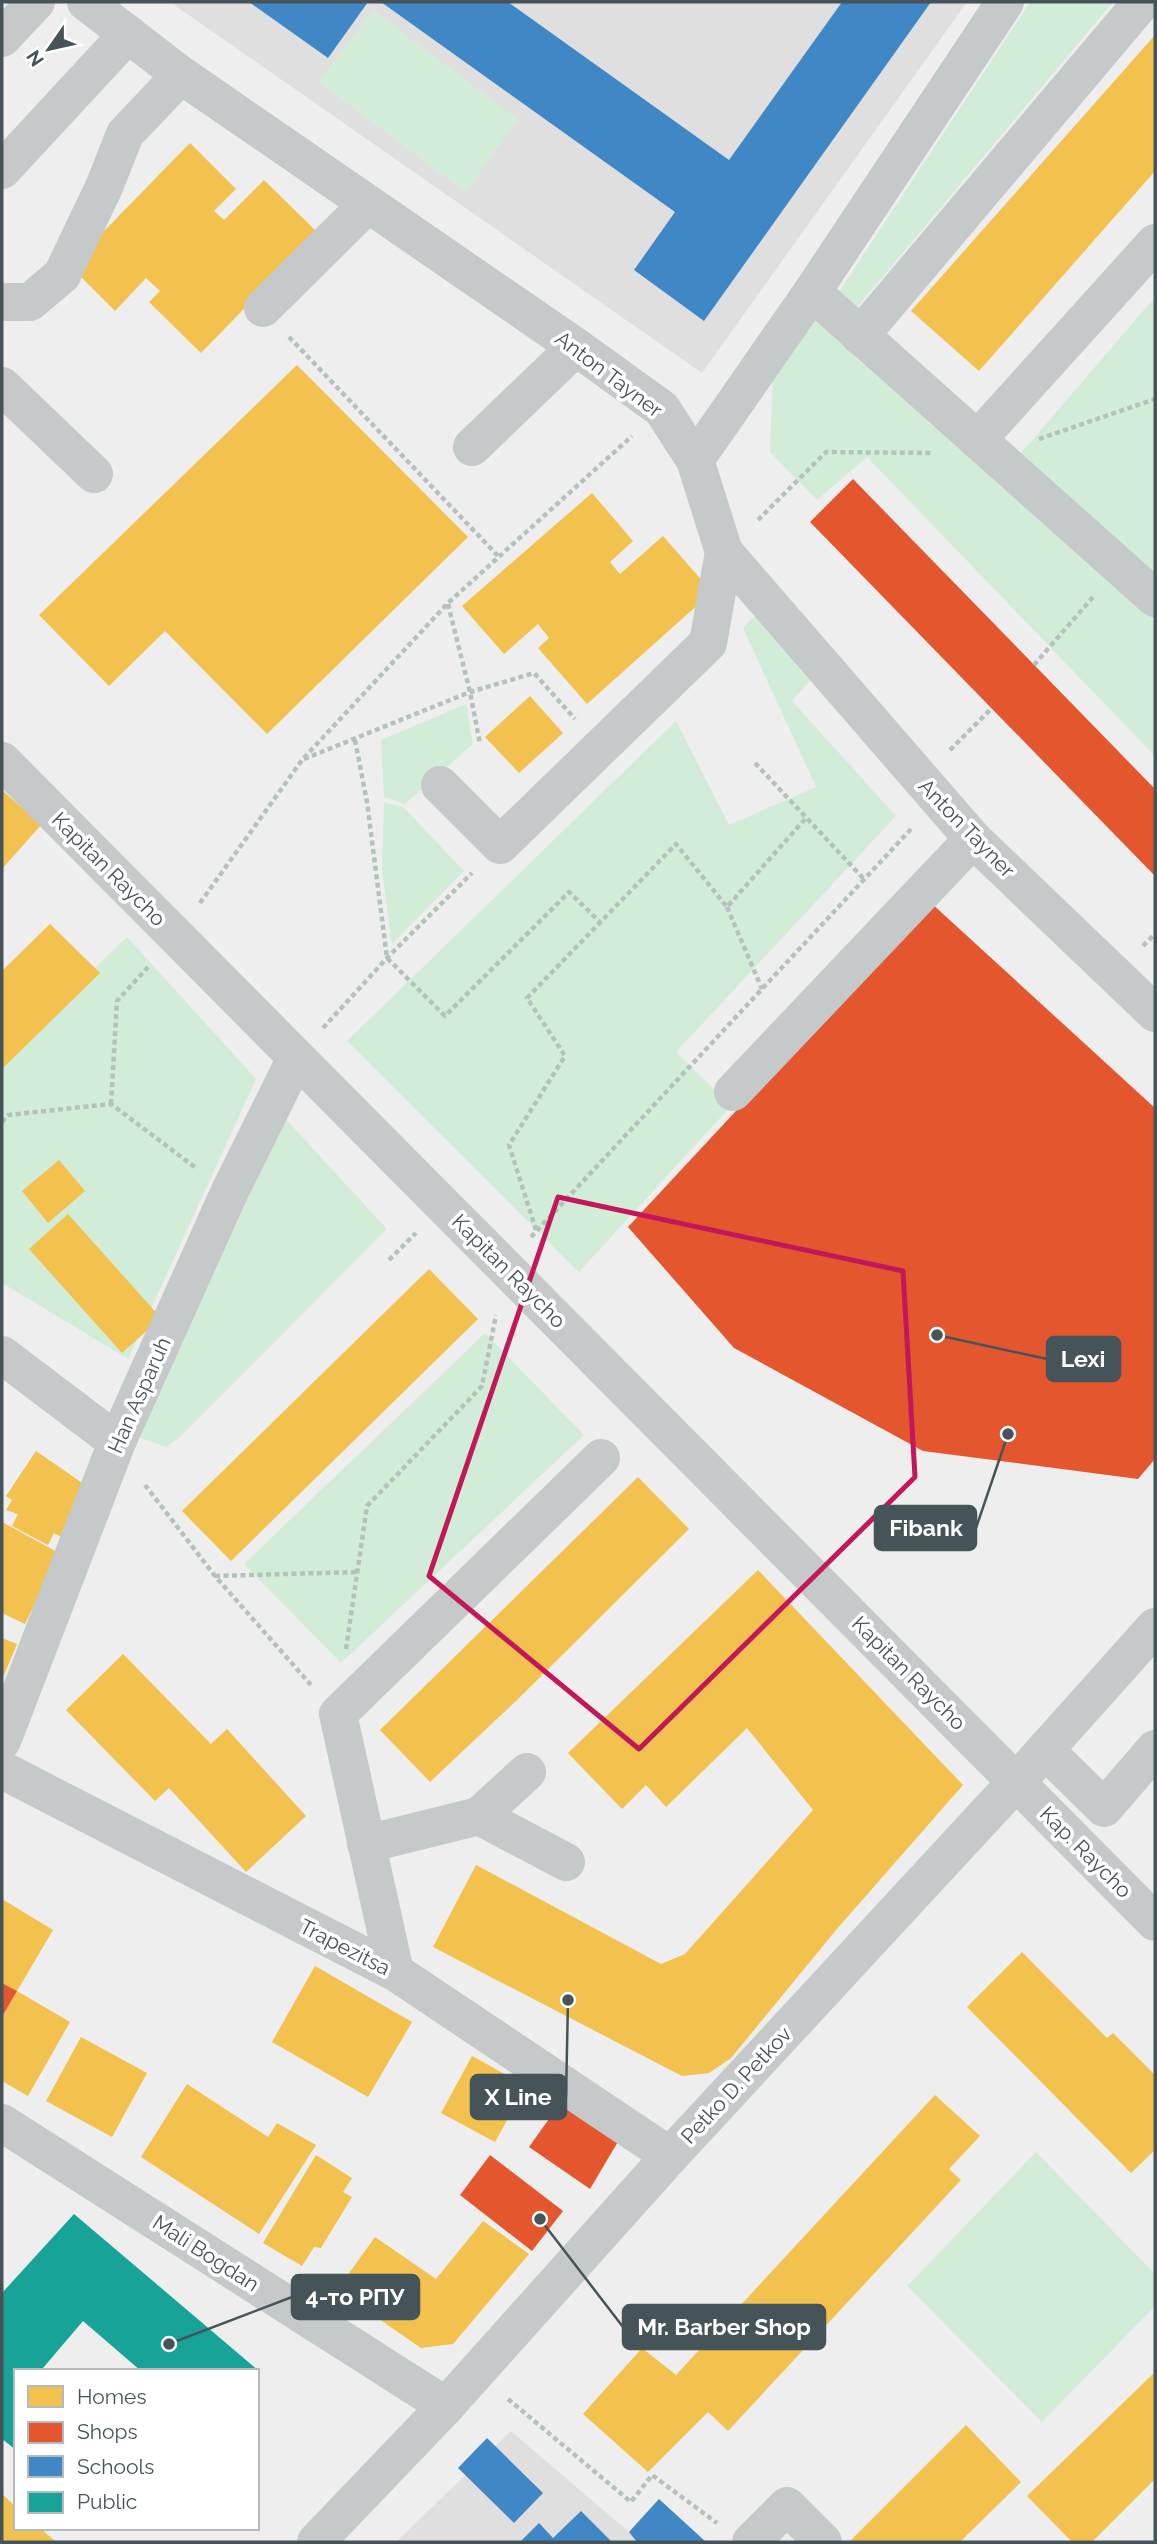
<svg xmlns="http://www.w3.org/2000/svg" width="1157" height="2544" viewBox="0 0 1157 2544" font-family="Raleway,sans-serif">
  <style>
    .education { fill: #e0dfe0 }
    .green { fill: #d2edd7 }
    .homes { fill: #f2c14e }
    .shops { fill: #e4572e }
    .schools { fill: #3f88c5 }
    .public { fill: #17a398 }
    .lines { fill: none; stroke-linecap: round; stroke-linejoin: round }
    .path { stroke: #b5c2bb; stroke-width: 4.5; stroke-dasharray: 5 3.5; stroke-linecap: butt }
    .minor { stroke: #c5c9ca; stroke-width: 38 }
    .marked { fill: none; stroke: #c2185b; stroke-width: 5; stroke-linejoin: round }
    .labels { text-anchor: middle; dominant-baseline: central; stroke-width: 7; stroke-linejoin: round; paint-order: stroke }
    .street-label { font-size: 21px; fill: #465459; stroke: #fff }
    .leader { fill: none; stroke: #465459; stroke-width: 2.5 }
    .callout-dot { fill: #465459; stroke: #fff; stroke-width: 2.5 }
    .callout { fill: #465459; stroke: #465459; stroke-width: 2.5 }
    .callout-label { font-size: 23px; text-anchor: middle; font-weight: bold; fill: #fff }
  </style>
  <rect width="100%" height="100%" fill="#eee"/>
  <!-- education -->
  <g class="education">
    <path d="M170 2H967L702 373Z"/>
    <path d="M511 2431 629 2532 659 2499 706 2542H396Z"/>
  </g>
  <!-- green -->
  <g class="green">
    <path d="M1030 2H1113L855 310 837 295Z"/>
    <path d="M373 10 518 120 465 192 319 82Z"/>
    <path d="M1155 297V579L1016 459Z"/>
    <path d="M814 319 1155 616V756L867 457 817 500 770 452 773 373Z"/>
    <path d="M761 610 816 674 792 701 896 816 676 1052 731 1106 579 1272 347 1041 676 721 729 825 816 787 743 628Z"/>
    <path d="M466 704 473 744 405 804 384 797 381 740Z"/>
    <path d="M384 802 404 808 464 871 392 944 382 871Z"/>
    <path d="M127 937 256 1079 128 1359 2 1283V1058Z"/>
    <path d="M280 1113 387 1229 178 1439 166 1447 132 1435Z"/>
    <path d="M485 1333 584 1435 341 1663 244 1564Z"/>
    <path d="M1036 2152 1155 2274V2306L1042 2422 907 2286Z"/>
  </g>
  <!-- homes -->
  <g class="homes">
    <path d="M1155 35V171L979 371 911 311Z"/>
    <path d="M190 143 236 189 214 211 224 220 264 180 318 233 201 353 149 302 160 291 146 278 115 311 70 266Z"/>
    <path d="M297 365 468 537 267 734 165 631 109 686 39 615Z"/>
    <path d="M592 493 633 541 610 562 620 574 663 536 712 592 587 704 538 648 549 638 538 624 504 654 462 606Z"/>
    <path d="M530 696 563 733 519 773 485 737Z"/>
    <path d="M2 790 41 825 2 869Z"/>
    <path d="M50 924 100 973 2 1069V971Z"/>
    <path d="M59 1160 85 1191 48 1223 22 1191Z"/>
    <path d="M68 1214 161 1318 122 1353 29 1249Z"/>
    <path d="M429 1269 478 1319 231 1561 182 1511Z"/>
    <path d="M36 1451 88 1487 63 1538 54 1533 48 1545 12 1526 18 1514 6 1510 12 1500 6 1496Z"/>
    <path d="M638 1477 689 1529 517 1700 430 1782 380 1730Z"/>
    <path d="M2 1522 59 1553 25 1624 2 1613Z"/>
    <path d="M758 1570 963 1785 836 1930 731 2058 709 2073 682 2076 433 1947 476 1865 661 1964 685 1954 813 1810 747 1728 666 1807 646 1785 622 1809 568 1753Z"/>
    <path d="M2 1638 17 1644 4 1675 2 1674Z"/>
    <path d="M123 1654 211 1744 227 1729 306 1816 246 1872 169 1788 155 1801 66 1710Z"/>
    <path d="M2 1899 53 1930 17 1991 2 1983Z"/>
    <path d="M1022 1952 1107 2038 1113 2033 1155 2075V2150L1131 2173 967 2007Z"/>
    <path d="M315 1966 412 2022 368 2097 272 2042Z"/>
    <path d="M17 1991 70 2022 28 2096 2 2081V2017Z"/>
    <path d="M81 2037 147 2073 112 2137 46 2101Z"/>
    <path d="M472 2056 526 2086 495 2142 441 2113Z"/>
    <path d="M187 2084 268 2137 277 2123 316 2145 259 2234 141 2157Z"/>
    <path d="M935 2095 980 2136 949 2169 961 2180 728 2431 708 2412 648 2472 583 2414 642 2348 676 2375Z"/>
    <path d="M316 2155 352 2178 343 2192 352 2197 321 2248 314 2247 302 2266 263 2243Z"/>
    <path d="M483 2221 529 2254 453 2344 421 2348 337 2290 375 2237 436 2279Z"/>
    <path d="M1155 2372V2479L1092 2542H1072L1027 2496Z"/>
    <path d="M966 2425 1021 2482 960 2542H849Z"/>
    <path d="M2 2494 16 2507V2528H40L56 2542H2Z"/>
  </g>
  <!-- shops -->
  <g class="shops">
    <path d="M853 479 1155 789V876L810 522Z"/>
    <path d="M930 902 1155 1108V1459L1138 1479 923 1451 734 1348 628 1227Z"/>
    <path d="M2 1983 17 1991 2 2017Z"/>
    <path d="M561 2102 619 2140 590 2189 529 2147Z"/>
    <path d="M490 2155 563 2211 532 2251 460 2195Z"/>
  </g>
  <!-- schools -->
  <g class="schools">
    <path d="M249 2H368L328 58Z"/>
    <path d="M381 2H508L729 160 842 2H931L704 321 634 270 675 212Z"/>
    <path d="M487 2438 543 2493 514 2523 458 2468Z"/>
    <path d="M659 2499 706 2542H637L629 2532Z"/>
    <path d="M581 2511 612 2542H520L539 2523 553 2538Z"/>
  </g>
  <!-- public -->
  <path class="public" d="M74 2214 259 2371H141L83 2321 43 2368 47 2371H16V2450L2 2439V2293Z"/>
  <g class="lines">
    <!-- path -->
    <g class="path">
      <path d="M289 337 499 557"/>
      <path d="M1039 439 1155 399"/>
      <path d="M758 520 826 452 931 453"/>
      <path d="M448 604 470 692 480 744"/>
      <path d="M1034 665 1093 597"/>
      <path d="M355 740 367 802 387 958 445 1016 569 892 600 922"/>
      <path d="M950 750 992 708"/>
      <path d="M304 759 470 692 534 673 575 719"/>
      <path d="M755 763 864 879"/>
      <path d="M200 903 302 760 448 603 632 436"/>
      <path d="M727 907 762 989"/>
      <path d="M1143 946 1155 934"/>
      <path d="M323 1028 387 958 472 873"/>
      <path d="M111 1104 117 1001 148 967"/>
      <path d="M2 1122 8 1115 111 1104 196 1168"/>
      <path d="M536 1230 509 1145 565 1056 527 998 676 844 727 907 806 818"/>
      <path d="M531 1237 912 828"/>
      <path d="M389 1260 416 1233"/>
      <path d="M145 1485 215 1576 311 1685"/>
      <path d="M215 1576 357 1572"/>
      <path d="M346 1649 367 1506 482 1386 496 1315"/>
      <path d="M508 2399 631 2502 652 2475 717 2523"/>
    </g>
    <!-- minor -->
    <g class="minor">
      <path d="M86 2 181 75 576 347 662 409 695 460 724 552 973 839 1155 1013"/>
      <path d="M2 38 36 2"/>
      <path d="M2 170 128 34"/>
      <path d="M812 292 1155 598"/>
      <path d="M2 302H30L62 275 104 187 125 134 181 75"/>
      <path d="M263 308 368 204"/>
      <path d="M860 336 1142 2"/>
      <path d="M2 386 94 474"/>
      <path d="M977 440 1155 243"/>
      <path d="M472 447 576 347"/>
      <path d="M695 460 812 292 1005 2"/>
      <path d="M2 761 1155 1922"/>
      <path d="M440 785 500 845 708 643 724 552"/>
      <path d="M733 1092 973 839"/>
      <path d="M2 1355 117 1442"/>
      <path d="M2 1741 117 1442 229 1193 296 1058"/>
      <path d="M1045 1750 1104 1808 1155 1749"/>
      <path d="M2 1770 395 1972 670 2156"/>
      <path d="M479 1816 527 1772"/>
      <path d="M366 1844 479 1816 566 1862"/>
      <path d="M395 1972 338 1714 601 1458"/>
      <path d="M2 2123 446 2406"/>
      <path d="M316 2542 446 2406 670 2156 1017 1781 1155 1627"/>
      <path d="M751 2542 787 2506 823 2542"/>
    </g>
  </g>
  <!-- marked area -->
  <path class="marked" d="M558 1197 903 1271 915 1477 639 1749 429 1576Z"/>
  <g class="labels">
    <!-- street labels -->
    <g class="street-label">
      <text transform="translate(609 374) rotate(37)">Anton Tayner</text>
      <text transform="translate(967 828) rotate(46)">Anton Tayner</text>
      <text transform="translate(109 869) rotate(45)">Kapitan Raycho</text>
      <text transform="translate(509 1271) rotate(45)">Kapitan Raycho</text>
      <text transform="translate(139 1395) rotate(-66)">Han Asparuh</text>
      <text transform="translate(909 1673) rotate(45)">Kapitan Raycho</text>
      <text transform="translate(1086 1852) rotate(45)">Kap. Raycho</text>
      <text transform="translate(345 1947) rotate(27)">Trapezitsa</text>
      <text transform="translate(736 2085) rotate(-47)">Petko D. Petkov</text>
      <text transform="translate(206 2253) rotate(33)">Mali Bogdan</text>
    </g>
  </g>
  <!-- callouts -->
  <path class="leader" d="M937 1335L1047 1359M1008 1434L976 1528M568 2000L566 2097M169 2344L292 2297M540 2219L623 2327"/>
  <g class="callout-dot">
    <circle cx="937" cy="1335" r="7"/>
    <circle cx="1008" cy="1434" r="7"/>
    <circle cx="568" cy="2000" r="7"/>
    <circle cx="169" cy="2344" r="7"/>
    <circle cx="540" cy="2219" r="7"/>
  </g>
  <g class="callout">
    <rect x="1047" y="1337" width="73" height="44" rx="7"/>
    <rect x="875" y="1506" width="101" height="44" rx="7"/>
    <rect x="471" y="2075" width="95" height="44" rx="7"/>
    <rect x="292" y="2275" width="127" height="44" rx="7"/>
    <rect x="623" y="2305" width="202" height="44" rx="7"/>
  </g>
  <g class="callout-label">
    <text x="1083" y="1367">Lexi</text>
    <text x="926" y="1536">Fibank</text>
    <text x="518" y="2105">X Line</text>
    <text x="355" y="2305">4-то РПУ</text>
    <text x="724" y="2335">Mr. Barber Shop</text>
  </g>
  <!-- border -->
  <rect width="1157" height="2544" fill="none" stroke="#465459" stroke-width="7"/>
  <!-- legend -->
  <rect x="14" y="2369" width="245" height="161" fill="#ffffff" stroke="#b5bbbd" stroke-width="2"/>
  <rect x="28" y="2386" width="35" height="21" fill="#f2c14e" stroke="#b5bbbd" stroke-width="2"/>
  <text x="77" y="2404" font-size="21" fill="#465459">Homes</text>
  <rect x="28" y="2422" width="35" height="21" fill="#e4572e" stroke="#b5bbbd" stroke-width="2"/>
  <text x="77" y="2439" font-size="21" fill="#465459">Shops</text>
  <rect x="28" y="2456" width="35" height="21" fill="#3f88c5" stroke="#b5bbbd" stroke-width="2"/>
  <text x="77" y="2474" font-size="21" fill="#465459">Schools</text>
  <rect x="28" y="2492" width="35" height="21" fill="#17a398" stroke="#b5bbbd" stroke-width="2"/>
  <text x="77" y="2509" font-size="21" fill="#465459">Public</text>
  <!-- north arrow -->
  <g transform="translate(49 49) rotate(236)" stroke="#ffffff" stroke-width="5" paint-order="stroke">
  <path d="M0-5L12 26L0 18L-12 26Z" fill="#465459"/>
  <text y="-10" font-size="19" font-weight="bold" text-anchor="middle" fill="#465459">N</text>
  </g>
</svg>
